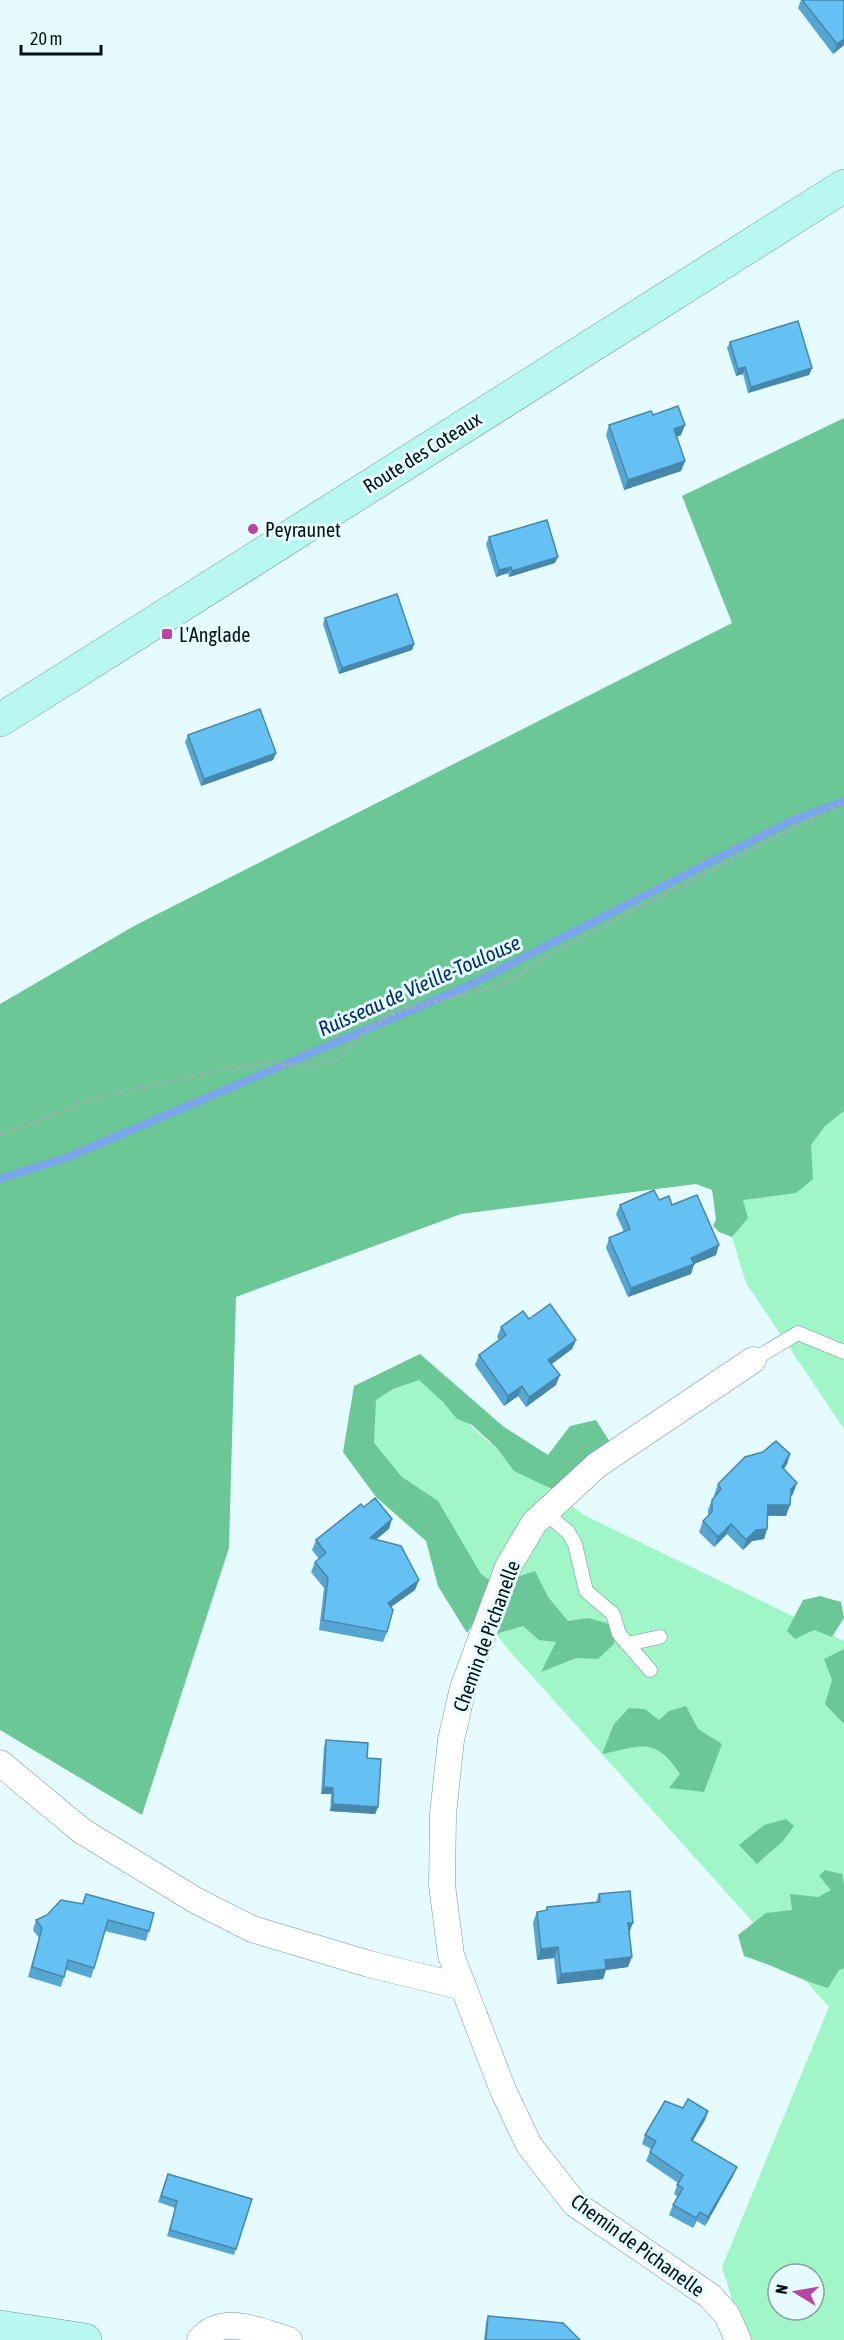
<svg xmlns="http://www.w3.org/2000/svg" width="844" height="2340" viewBox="0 0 844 2340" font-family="'Asap Condensed',sans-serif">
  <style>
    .green { fill: #a0f6c6; fill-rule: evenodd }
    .forest { fill: #6cc796 }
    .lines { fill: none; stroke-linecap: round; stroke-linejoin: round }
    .stream { stroke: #7ba5eb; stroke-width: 8 }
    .lane-casing { stroke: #73959b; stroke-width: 15 }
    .street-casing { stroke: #73959b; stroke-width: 27 }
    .secondary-casing { stroke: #73959b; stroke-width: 34 }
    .path { stroke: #9cafb3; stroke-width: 4; stroke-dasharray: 3 4.5; stroke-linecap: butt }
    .lane { stroke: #fff; stroke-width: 14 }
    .street { stroke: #fff; stroke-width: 26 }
    .secondary { stroke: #b9f7f1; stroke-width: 33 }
    .wall { fill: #57a6d2 }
    .shaded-wall { fill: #4787ab }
    .building { fill: #65c1f4; stroke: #4787ab; stroke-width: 1.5 }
    .poi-dot { fill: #b845a0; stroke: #e5fbff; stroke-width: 2 }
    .labels { text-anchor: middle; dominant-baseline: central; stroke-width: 6; stroke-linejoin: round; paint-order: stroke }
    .street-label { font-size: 20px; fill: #051214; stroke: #e5fbff }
    .poi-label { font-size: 20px; fill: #051214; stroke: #e5fbff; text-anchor: start }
    .water-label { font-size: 21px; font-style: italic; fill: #072c69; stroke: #e5fbff }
  </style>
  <rect width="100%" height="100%" fill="#e5fbff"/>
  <!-- green -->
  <g class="green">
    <path d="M844 1105V1429L746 1283 715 1182Z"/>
    <path d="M409 1370 485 1439 584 1515 844 1641V2340H745L722 2267 829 2007 506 1647 362 1452 365 1396ZM778 2274H814V2310H778Z"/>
  </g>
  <!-- forest -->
  <g class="forest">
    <path d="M844 418V1111L825 1126 811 1145 813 1179 796 1193 743 1200 748 1218 732 1237 719 1232 713 1226 716 1219 712 1190 696 1184 461 1214 236 1297 229 1548 142 1815 0 1730V1004L134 926 732 623 682 496Z"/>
    <path d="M420 1354 504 1427 548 1455 570 1426 596 1420 610 1442 554 1490 514 1471 497 1448 472 1425 457 1419 443 1402 419 1380 393 1389 376 1400 374 1443 402 1477 438 1501 481 1574 497 1586 467 1633 438 1586 426 1541 376 1497 343 1452 354 1386Z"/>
    <path d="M535 1571 548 1597 568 1621 588 1618 617 1626 614 1644 598 1659 576 1658 541 1672 556 1642 539 1640 523 1626 496 1634 509 1580Z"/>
    <path d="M820 1596 841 1602 844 1618 832 1637 814 1630 795 1639 787 1631 803 1600Z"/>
    <path d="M844 1649V1723H843L825 1704 832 1680 824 1659Z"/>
    <path d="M686 1706 698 1729 722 1744 704 1792 669 1788 680 1774C654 1735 640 1747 602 1754L614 1724 629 1708 645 1709 659 1720 669 1711Z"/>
    <path d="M786 1819 794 1826 783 1841 757 1864 739 1845 764 1825Z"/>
    <path d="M825 1870 842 1874 844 1885V1968L839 1970 828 1988C799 1980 773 1965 744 1956L738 1935 766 1913 792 1910 790 1894 818 1897 831 1890 819 1876Z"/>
  </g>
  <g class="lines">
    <!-- stream -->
    <path class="stream" d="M0 1179 68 1157 468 986 789 822 844 801"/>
    <!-- lane casing -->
    <g class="lane-casing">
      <g id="lane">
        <path d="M753 1360 798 1333 844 1352"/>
        <path d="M545 1513 568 1532 575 1544 586 1591 613 1614 619 1634 650 1670"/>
        <path d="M627 1644 660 1637"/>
      </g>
    </g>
    <!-- street casing -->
    <g class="street-casing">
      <g id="street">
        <path d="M0 1763 82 1831 195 1900 252 1929 369 1964 463 1987"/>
        <path d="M200 2340C221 2313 261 2331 289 2340"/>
        <path d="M738 2340 727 2315 710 2296 575 2204 529 2145 503 2090 451 1955 442 1885 443 1814 451 1740 463 1688 508 1567 534 1523 597 1465 753 1360"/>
      </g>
    </g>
    <!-- secondary casing -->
    <g class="secondary-casing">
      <g id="secondary">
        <path d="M0 720 844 186"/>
        <path d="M0 2327 85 2340"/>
      </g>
    </g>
    <!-- path -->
    <path class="path" d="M0 1135 95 1098 217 1071 267 1063 310 1066 338 1059 367 1029 397 1011 507 983 555 951 844 802"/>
    <!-- lane -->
    <use href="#lane" class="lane"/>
    <!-- street -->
    <use href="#street" class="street"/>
    <!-- secondary -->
    <use href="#secondary" class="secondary"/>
  </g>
  <!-- wall -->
  <g class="wall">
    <path d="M801 0H844V45L833 54 798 8Z"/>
    <path d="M730 342 812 368 809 375 748 393 743 374 736 376 727 348Z"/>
    <path d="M653 415 681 435 676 437 685 461 681 471 624 490 606 435 609 425Z"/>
    <path d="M489 537 555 563 509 577 508 573 496 577 486 544Z"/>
    <path d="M325 618 414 644 412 650 339 674 323 624Z"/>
    <path d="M188 735 276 753 273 760 201 786 185 742Z"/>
    <path d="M659 1200 672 1205 716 1255 694 1264 691 1274 628 1297 606 1248 609 1238 624 1232 616 1214 620 1205Z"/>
    <path d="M501 1327 576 1340 572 1349 552 1364 556 1385 526 1407 518 1396 504 1406 475 1365 479 1355 499 1340 497 1337Z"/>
    <path d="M790 1454 787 1464 784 1469 793 1494 791 1496 786 1516H768L767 1529 764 1539 752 1541 743 1550 727 1534 714 1547 699 1532 703 1521 708 1516V1510L712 1500 715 1496 714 1495 718 1484Z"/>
    <path d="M364 1507 389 1529 376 1539 415 1590 391 1607 387 1632 383 1642 319 1630 324 1588 311 1572 315 1562 319 1559 312 1550 316 1540Z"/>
    <path d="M326 1740 367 1758 378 1807 375 1814 330 1811 331 1794H321L324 1747Z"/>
    <path d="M86 1894 149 1931 146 1941 105 1931 91 1978 66 1970 61 1987 28 1977 39 1938 33 1930 36 1920 82 1904Z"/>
    <path d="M599 1894 629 1933 628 1967 606 1970 603 1979 557 1984 554 1958 537 1960 533 1922 537 1912 546 1911 547 1907 596 1902Z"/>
    <path d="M683 2108 708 2111 705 2120 692 2141 737 2167 733 2176 705 2226 697 2221 693 2228 669 2215 673 2205 678 2197 674 2194 678 2183 646 2161 651 2149 642 2144 645 2135Z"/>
    <path d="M168 2174 236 2249 234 2255 167 2236 175 2208 158 2202Z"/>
    <path d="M488 2316 580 2340H484L486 2323Z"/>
  </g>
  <!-- shaded-wall -->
  <g class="shaded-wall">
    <path d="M844 39V45L833 54 837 44Z"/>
    <path d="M745 367 743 374 736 376 738 369Z"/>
    <path d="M812 368 809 375 748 393 751 387Z"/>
    <path d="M685 425 681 435 670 439 674 429Z"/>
    <path d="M685 461 681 471 624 490 628 480Z"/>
    <path d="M558 557 555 563 509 577 512 571Z"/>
    <path d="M511 567 508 573 496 577 499 570Z"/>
    <path d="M414 644 412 650 339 674 342 668Z"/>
    <path d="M276 753 273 760 201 786 204 779Z"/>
    <path d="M719 1245 716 1255 694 1264 691 1274 628 1297 631 1288 691 1258Z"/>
    <path d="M576 1340 572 1349 545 1369 548 1360Z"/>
    <path d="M560 1375 556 1385 526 1407 529 1397Z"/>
    <path d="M522 1386 518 1396 504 1406 508 1396Z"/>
    <path d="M790 1454 787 1464 778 1477 782 1467Z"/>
    <path d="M797 1483 793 1494 787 1500 791 1489Z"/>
    <path d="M768 1505H790L786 1516 764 1515Z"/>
    <path d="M392 1519 389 1529 367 1547 370 1538Z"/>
    <path d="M731 1524 727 1534 714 1547 718 1537Z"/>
    <path d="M767 1529 764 1539 752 1541 743 1550 746 1540 756 1530Z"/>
    <path d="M419 1580 415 1590 384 1612 388 1603Z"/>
    <path d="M324 1787 333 1788 331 1794H321Z"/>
    <path d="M333 1804 378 1807 375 1814 330 1811Z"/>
    <path d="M628 1923H633L629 1933 624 1934Z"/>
    <path d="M558 1947 554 1958 537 1960 541 1949Z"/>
    <path d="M632 1957 628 1967 606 1970 603 1979 557 1984 561 1974 605 1960Z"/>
    <path d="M708 2111 705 2120 688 2149 691 2140Z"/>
    <path d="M737 2167 733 2176 705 2226 708 2217Z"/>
  </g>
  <!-- building -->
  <g class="building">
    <path d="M802 0H844V39L837 44Z"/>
    <path d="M798 321 812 368 751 387 745 367 738 369 730 342Z"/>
    <path d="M678 406 685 425 674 429 685 461 628 480 609 425 651 411 653 415Z"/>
    <path d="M547 520 558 557 512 571 511 567 499 570 489 537Z"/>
    <path d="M397 594 414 644 342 668 325 618Z"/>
    <path d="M260 709 276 753 204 779 188 735Z"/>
    <path d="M654 1190 659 1200 669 1196 672 1205 697 1195 719 1245 691 1258 694 1264 631 1288 609 1238 630 1229 620 1205Z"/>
    <path d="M550 1304 576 1340 548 1360 560 1375 529 1397 522 1386 508 1396 479 1355 506 1335 501 1327 523 1311 529 1319Z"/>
    <path d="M776 1441 790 1454 782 1467 797 1483 791 1489 790 1505H768L767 1529 756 1530 746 1540 731 1524 718 1537 703 1521 712 1512V1500L721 1489 718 1484 745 1457 763 1452Z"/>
    <path d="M375 1498 392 1519 370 1538 401 1546 419 1580 388 1603 393 1610 387 1632 323 1620 328 1578 315 1562 326 1553 316 1540 361 1504 364 1507Z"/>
    <path d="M326 1740 368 1743 367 1758 381 1759 378 1807 333 1804V1788L324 1787Z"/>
    <path d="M630 1891 633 1923H628L632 1957 605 1960 606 1969 561 1974 558 1947 541 1949 537 1912 547 1910V1907L600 1902 599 1894Z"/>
    <path d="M86 1894 154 1913 149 1931 108 1920 94 1968 68 1960 64 1977 32 1967 42 1928 36 1920 47 1915 61 1900 83 1904Z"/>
    <path d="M688 2099 708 2111 691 2140 737 2167 708 2217 700 2212 696 2218 673 2205 683 2188 677 2185 683 2175 650 2152 656 2141 645 2135 665 2101 683 2108Z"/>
    <path d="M168 2174 252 2199 236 2249 170 2230 177 2201 161 2196Z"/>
    <path d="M488 2316 563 2323 580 2340H486Z"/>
  </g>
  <!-- markers -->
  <g class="poi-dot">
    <circle cx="253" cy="529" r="6"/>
    <rect x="161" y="628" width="12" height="12" rx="3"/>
  </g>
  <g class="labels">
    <!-- street labels -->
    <g class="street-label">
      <text transform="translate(422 452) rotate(-32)">Route des Coteaux</text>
      <text transform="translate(486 1636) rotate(-70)">Chemin de Pichanelle</text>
      <text transform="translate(638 2245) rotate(36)">Chemin de Pichanelle</text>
    </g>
    <!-- poi labels -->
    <g class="poi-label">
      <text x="265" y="529">Peyraunet</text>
      <text x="179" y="634">L'Anglade</text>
    </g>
    <!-- water labels -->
    <g class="water-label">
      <text transform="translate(419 985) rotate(-24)">Ruisseau de Vieille-Toulouse</text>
    </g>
  </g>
  <!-- north arrow -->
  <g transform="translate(796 2292) rotate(281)"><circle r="28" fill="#e5fbff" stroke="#8b9ea1" stroke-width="1.5"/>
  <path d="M0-4.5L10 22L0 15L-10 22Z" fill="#b845a0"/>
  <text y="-9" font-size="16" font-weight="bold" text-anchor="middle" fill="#051214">N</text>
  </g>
  <!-- scale -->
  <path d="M21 45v9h80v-9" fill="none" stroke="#051214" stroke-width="3"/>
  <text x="30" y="45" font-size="18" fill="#051214" stroke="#e5fbff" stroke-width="4.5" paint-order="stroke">20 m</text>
</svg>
